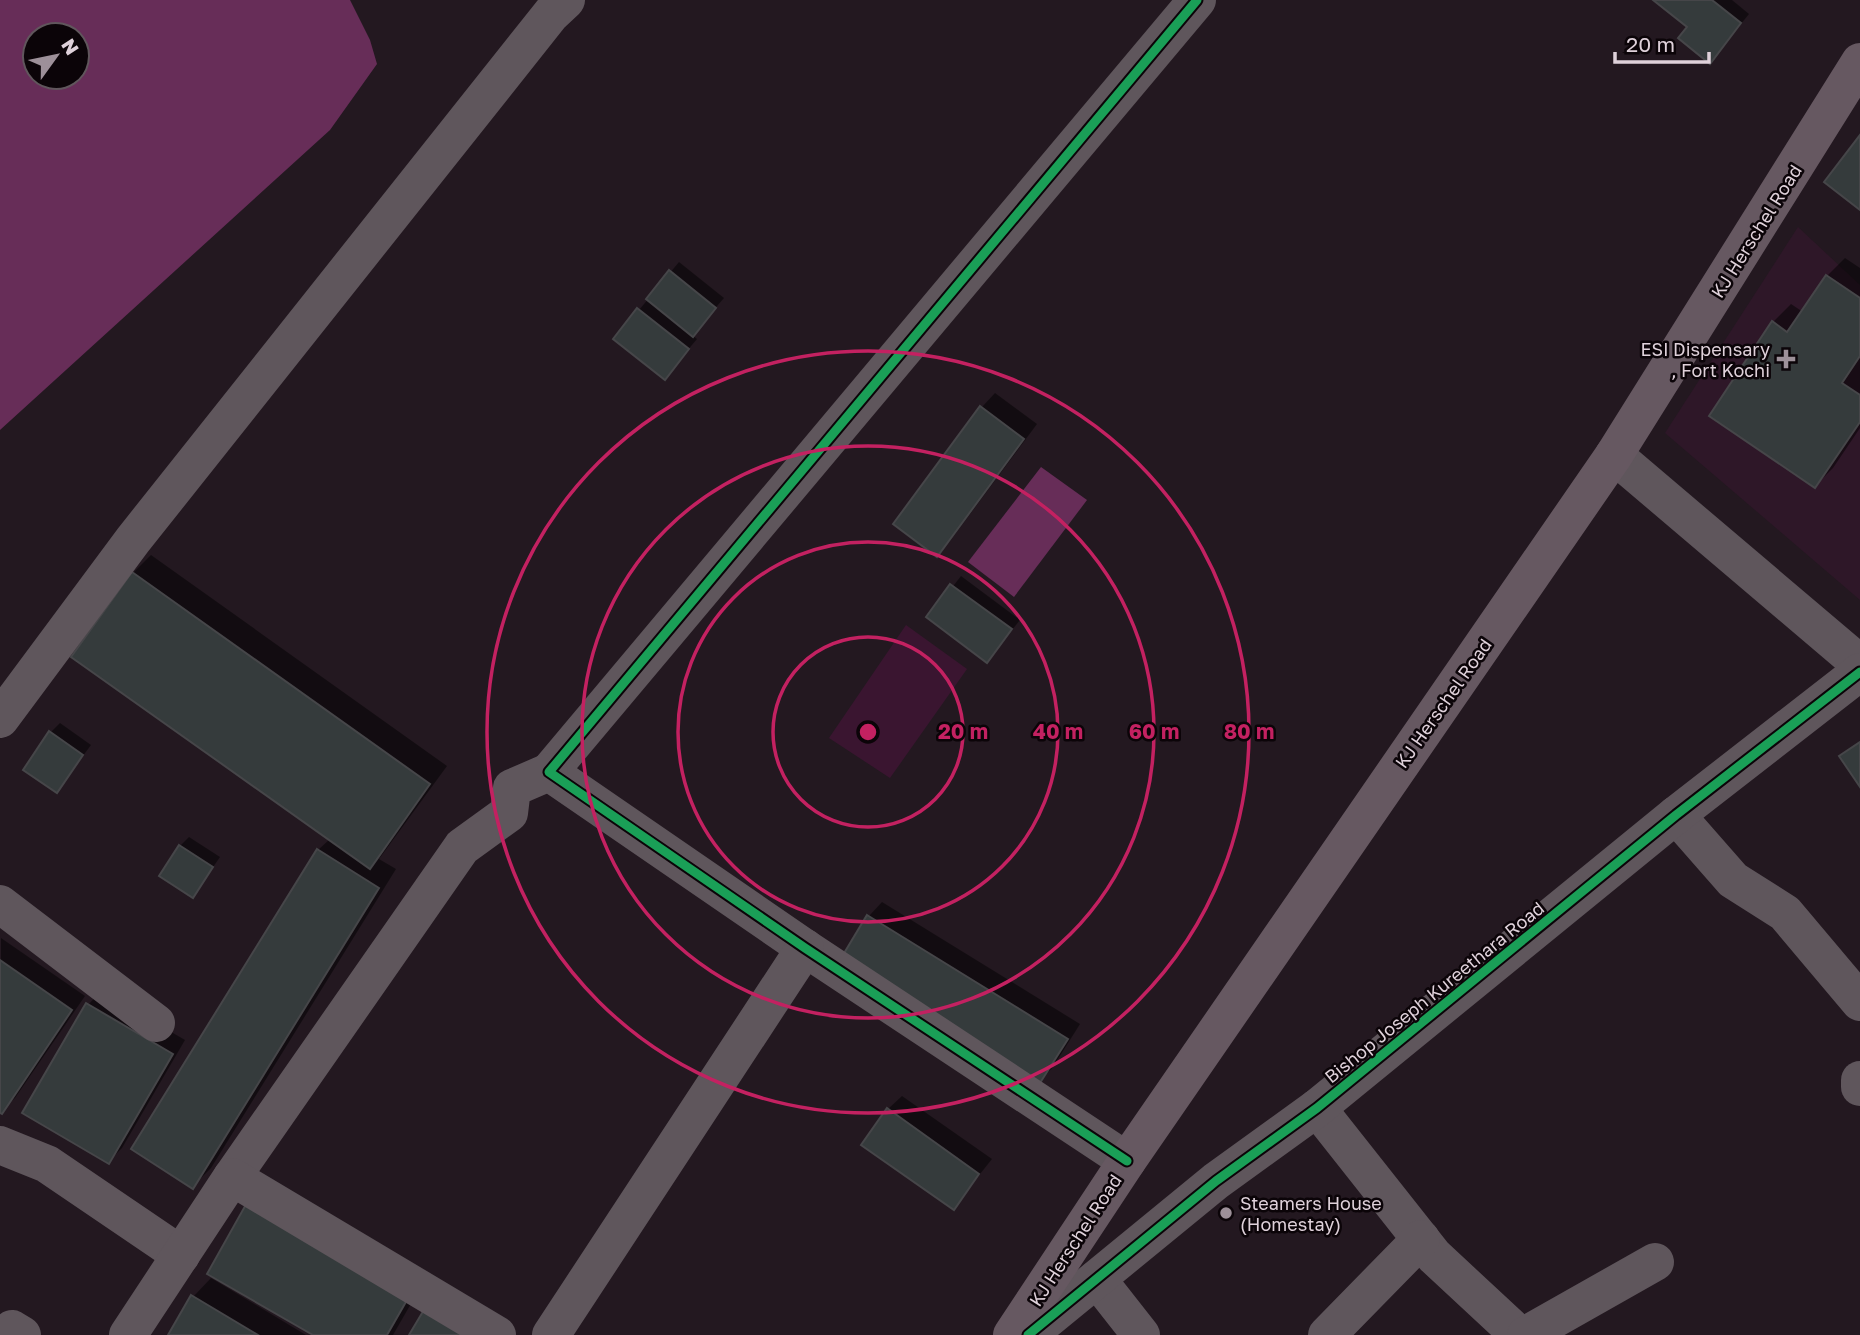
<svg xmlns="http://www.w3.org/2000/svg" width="1860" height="1335" viewBox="0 0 1860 1335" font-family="'Golos Text',sans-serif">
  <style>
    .built { fill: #2e1728 }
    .green { fill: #3a1530 }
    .water { fill: #672d58; fill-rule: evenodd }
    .shadow { fill: #0007 }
    .building { fill: #353b3c; stroke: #464649; stroke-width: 2 }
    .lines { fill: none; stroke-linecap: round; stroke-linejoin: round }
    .minor { stroke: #5f565c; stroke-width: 38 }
    .major { stroke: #665861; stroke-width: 38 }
    .cycleway-casing { stroke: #0b0408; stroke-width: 13 }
    .cycleway { stroke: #1a9f57; stroke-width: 9 }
    .ring { fill: none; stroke: #c32161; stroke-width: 3.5 }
    .poi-dot { fill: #9d9099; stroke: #0b0408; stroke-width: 2.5 }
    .labels { text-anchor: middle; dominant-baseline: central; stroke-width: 5; stroke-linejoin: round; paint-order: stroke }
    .street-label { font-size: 18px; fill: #dfd1da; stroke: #0b0408 }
    .poi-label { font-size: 18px; fill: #dfd1da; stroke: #0b0408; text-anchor: end }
    .centre { fill: #c32161; stroke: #0b0408; stroke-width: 3.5 }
    .ring-label { font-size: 21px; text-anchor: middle; font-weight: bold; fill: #c32161; stroke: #0b0408; stroke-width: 5; stroke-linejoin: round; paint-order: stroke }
  </style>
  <rect width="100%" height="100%" fill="#231820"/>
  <!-- built -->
  <path class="built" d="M1798 227 1860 285V600L1665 433Z"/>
  <!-- green -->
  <path class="green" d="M906 625 967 669 890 778 829 738Z"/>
  <!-- water -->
  <g class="water">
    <path d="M0 0H350L370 40 377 64 330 130 0 430ZM77 35V77H35V35Z"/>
    <path d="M1041 467 1087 500 1014 597 968 562Z"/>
  </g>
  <!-- shadow -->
  <g class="shadow">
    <path d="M1656 0H1732L1749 14 1718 52Z"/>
    <path d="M1845 258 1860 268V428L1833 468 1815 486 1773 322 1791 304 1803 312 1827 276Z"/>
    <path d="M679 262 724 298 692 335 697 339 665 377 639 310Z"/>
    <path d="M995 393 1037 424 950 541 936 555 895 524 982 407Z"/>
    <path d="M151 555 447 766 379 859 396 869 211 1168 193 1186 318 850 330 839 133 573Z"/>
    <path d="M961 576 1020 620 987 661 929 617Z"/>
    <path d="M60 723 91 745 57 791 51 732Z"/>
    <path d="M189 837 220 857 193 896 180 846Z"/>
    <path d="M882 902 1080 1024 1053 1067 1040 1081 869 916Z"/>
    <path d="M1 938 85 996 15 1098 1 1111Z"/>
    <path d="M101 991 185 1040 122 1148 108 1162 88 1005Z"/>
    <path d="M902 1096 992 1159 953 1208 888 1109Z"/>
    <path d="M428 1274 393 1335H316Z"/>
    <path d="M211 1278 306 1335H170L193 1297Z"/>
  </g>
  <!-- building -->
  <g class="building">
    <path d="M1653 0H1712L1741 23 1710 64 1678 38 1687 27Z"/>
    <path d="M1860 135V210L1824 182Z"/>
    <path d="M669 270 716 308 693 337 646 299Z"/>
    <path d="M1826 275 1860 298V356L1842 383 1860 395V422L1815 488 1709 416 1772 321 1787 332Z"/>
    <path d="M637 308 689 349 665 380 613 339Z"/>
    <path d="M980 406 1024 439 937 557 893 524Z"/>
    <path d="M132 572 430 784 370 869 71 657Z"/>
    <path d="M950 584 1012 629 987 663 926 617Z"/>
    <path d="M49 731 83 755 57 793 23 770Z"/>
    <path d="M1860 742V787L1839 756Z"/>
    <path d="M179 845 213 867 193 898 159 876Z"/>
    <path d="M317 849 379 888 193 1189 131 1149Z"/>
    <path d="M867 915 1068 1039 1040 1083 840 960Z"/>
    <path d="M0 960 72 1010 2 1114 0 1113Z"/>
    <path d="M86 1003 173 1054 109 1164 22 1113Z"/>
    <path d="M887 1108 979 1174 954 1210 861 1145Z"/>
    <path d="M249 1199 411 1293 387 1335H313L207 1274Z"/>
    <path d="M191 1295 258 1335H168Z"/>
    <path d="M425 1308 472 1335H409Z"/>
  </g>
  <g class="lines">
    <!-- minor -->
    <g class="minor">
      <path d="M1614 455 1860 664"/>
      <path d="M0 719 133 540 551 14 566 0"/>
      <path d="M1676 815 1733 880 1785 913 1860 1002"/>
      <path d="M0 904 156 1023"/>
      <path d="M1860 1080V1087"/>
      <path d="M1317 1108 1434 1256 1519 1335"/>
      <path d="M0 1145 47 1164 181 1255"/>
      <path d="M1127 1161 805 948 549 772 1197 0"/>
      <path d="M232 1177 462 847 509 813 512 788 549 772"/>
      <path d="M1097 1279 1141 1335"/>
      <path d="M9 1335 12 1329 22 1335"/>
      <path d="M128 1335 232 1177 497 1335"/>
      <path d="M551 1335 805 948"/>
      <path d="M1028 1335 1216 1181 1317 1108 1676 815 1860 672"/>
      <path d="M1327 1335 1421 1239"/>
      <path d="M1526 1335 1655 1262"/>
    </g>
    <!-- major -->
    <path class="major" d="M1012 1335 1127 1161 1614 455 1860 62"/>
    <!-- cycleway casing -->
    <g class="cycleway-casing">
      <g id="cycleway">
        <path d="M1127 1161 805 948 549 772 1197 0"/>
        <path d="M1028 1335 1216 1181 1317 1108 1676 815 1860 672"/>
      </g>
    </g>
    <!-- cycleway -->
    <use href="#cycleway" class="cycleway"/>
  </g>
  <!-- distance rings -->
  <g class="ring">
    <circle cx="868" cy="732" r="95"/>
    <circle cx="868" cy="732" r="190"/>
    <circle cx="868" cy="732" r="286"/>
    <circle cx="868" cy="732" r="381"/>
  </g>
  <!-- markers -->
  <g class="poi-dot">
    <path d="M1782.5 348.5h7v7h7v7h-7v7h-7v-7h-7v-7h7z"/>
    <circle cx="1226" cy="1213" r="7"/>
  </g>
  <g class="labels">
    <!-- street labels -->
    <g class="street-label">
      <text transform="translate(1756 231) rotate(-58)">KJ Herschel Road</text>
      <text transform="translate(1443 703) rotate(-55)">KJ Herschel Road</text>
      <text transform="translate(1434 992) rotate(-39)">Bishop Joseph Kureethara Road</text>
      <text transform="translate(1075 1240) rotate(-57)">KJ Herschel Road</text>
    </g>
    <!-- poi labels -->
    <g class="poi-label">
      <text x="1770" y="349">ESI Dispensary<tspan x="1770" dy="21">, Fort Kochi</tspan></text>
      <text x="1240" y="1203" text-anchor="start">Steamers House<tspan x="1240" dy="21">(Homestay)</tspan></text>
    </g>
  </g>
  <circle cx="868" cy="732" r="10" class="centre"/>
  <g class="ring-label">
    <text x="963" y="739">20 m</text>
    <text x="1058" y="739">40 m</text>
    <text x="1154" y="739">60 m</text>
    <text x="1249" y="739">80 m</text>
  </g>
  <!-- north arrow -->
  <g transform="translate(56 56) rotate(57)"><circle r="33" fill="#0b0408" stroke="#60565c" stroke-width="2"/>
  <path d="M0-5L12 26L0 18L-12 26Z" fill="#9d9099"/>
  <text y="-10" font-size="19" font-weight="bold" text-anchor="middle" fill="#dfd1da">N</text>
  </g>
  <!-- scale -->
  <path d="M1615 52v10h94v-10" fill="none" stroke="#dfd1da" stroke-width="3.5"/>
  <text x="1626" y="52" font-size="21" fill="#dfd1da" stroke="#0b0408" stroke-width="5" paint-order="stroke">20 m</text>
</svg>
